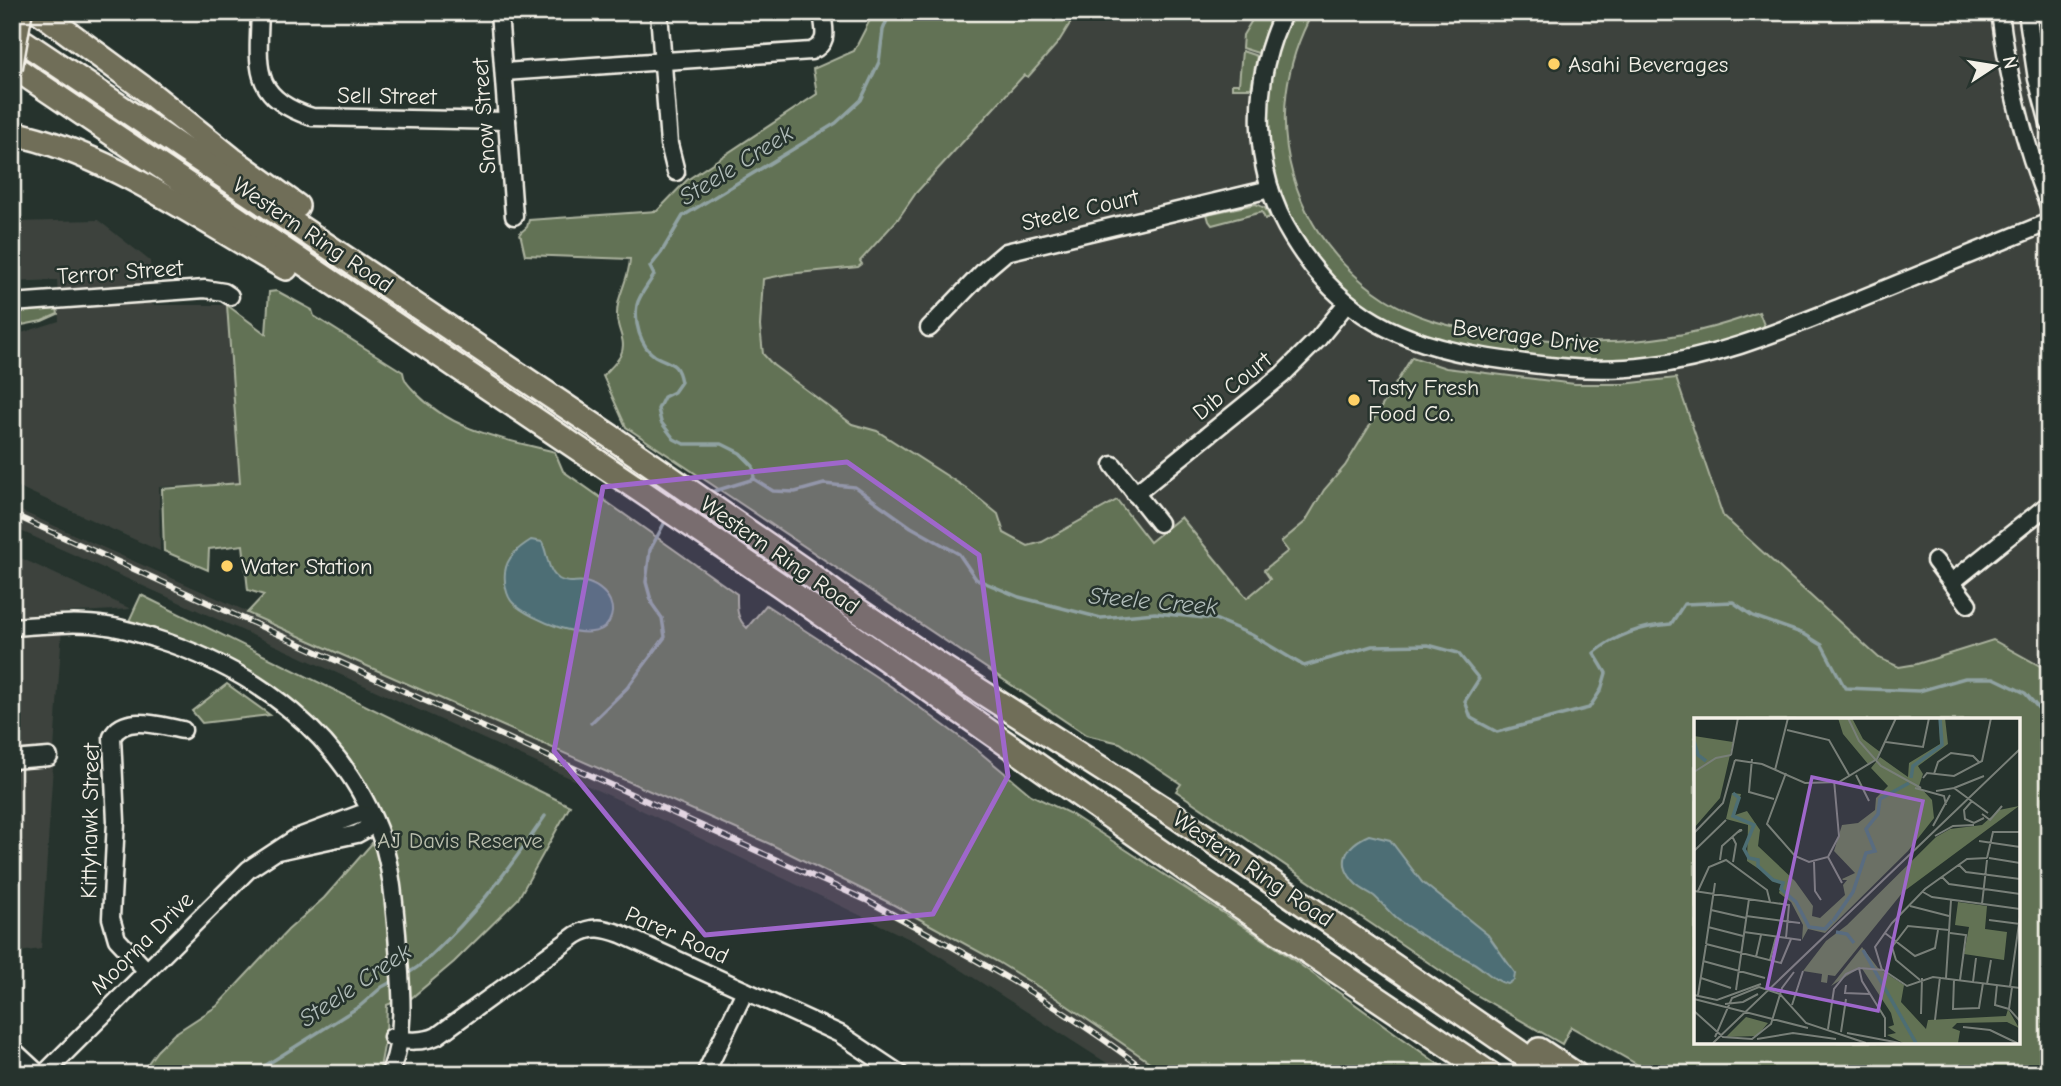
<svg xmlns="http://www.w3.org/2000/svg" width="2061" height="1086" viewBox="0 0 2061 1086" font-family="'Comic Neue',sans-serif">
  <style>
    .built { fill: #3c433d }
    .green { fill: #627254; stroke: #abb29e; stroke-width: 2; fill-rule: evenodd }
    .water { fill: #4d6e74; stroke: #90a2a2; stroke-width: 2 }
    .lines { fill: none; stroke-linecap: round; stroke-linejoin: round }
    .stream { stroke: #90a2a2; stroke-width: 3.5 }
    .minor-casing { stroke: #f4f1e8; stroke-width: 21 }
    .highway-casing { stroke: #f4f1e8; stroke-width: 28 }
    .minor { stroke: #26332d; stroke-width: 16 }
    .highway { stroke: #706e59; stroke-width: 23 }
    .rail-casing { stroke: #f4f1e8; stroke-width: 6 }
    .rail { stroke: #26332d; stroke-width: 3.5; stroke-dasharray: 10; stroke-linecap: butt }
    .major-bridge-casing { stroke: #f4f1e8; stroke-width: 24; stroke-linecap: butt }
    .major-bridge { stroke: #706e59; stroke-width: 19 }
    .marked { fill: #9f67cb; fill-opacity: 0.2; stroke: #9f67cb; stroke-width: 5; stroke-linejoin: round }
    .poi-dot { fill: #ffd166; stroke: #26332d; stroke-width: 2.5 }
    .labels { text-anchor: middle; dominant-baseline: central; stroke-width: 5; stroke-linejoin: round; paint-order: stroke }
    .poi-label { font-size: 23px; fill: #f4f1e8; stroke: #26332d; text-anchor: start }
    .street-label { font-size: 23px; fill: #f4f1e8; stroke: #26332d }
    .park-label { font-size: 23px; fill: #babead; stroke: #26332d }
    .water-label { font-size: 24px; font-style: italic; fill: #b1bdba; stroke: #26332d }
    .inset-river { fill: none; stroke: #4d6e74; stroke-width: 3.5 }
    .inset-road { fill: none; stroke: #787f78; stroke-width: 2 }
    .view { fill: #9f67cb; fill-opacity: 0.15; stroke: #9f67cb; stroke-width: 3.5 }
    .inset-edge { fill: none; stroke: #f4f1e8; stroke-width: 3.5 }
  </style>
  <rect width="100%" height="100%" fill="#26332d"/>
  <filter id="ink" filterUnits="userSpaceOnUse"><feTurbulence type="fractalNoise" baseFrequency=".0143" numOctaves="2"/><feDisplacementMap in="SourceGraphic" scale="14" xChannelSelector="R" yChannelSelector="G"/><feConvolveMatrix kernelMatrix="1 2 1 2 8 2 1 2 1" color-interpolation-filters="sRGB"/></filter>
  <g filter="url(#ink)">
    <!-- built -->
    <g class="built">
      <path d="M1077 12H2049V671L1993 640 1917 664 1899 667 1879 658 1723 516 1676 378 1623 384H1575L1446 368 1412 357 1345 466 1324 490 1305 522 1281 542 1288 550 1271 579 1247 598 1181 518 1150 542H1042L1028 546 1004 533 997 514 966 488 877 431 852 424 773 365 763 354 760 326 763 279 818 270 859 261 974 129 1024 75 1028 76 1058 43Z"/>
      <path d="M98 220 150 261 152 305H227L240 483 159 487 160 551 12 484V336L59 321 57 280 12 282V222Z"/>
      <path d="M12 507 770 844 894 905 998 962 1053 996 1167 1074H1124L924 946 639 809 12 527Z"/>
      <path d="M12 554 131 609 63 613 41 949 12 953Z"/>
    </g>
    <!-- green -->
    <g class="green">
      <path d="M874 12H1077L1058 43 1028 77 1024 75 916 193 898 219 860 261 862 264 858 267 788 274 763 279 760 326 763 354 773 365 852 424 877 431 966 488 998 514 1004 533 1028 546 1042 542 1117 500 1150 542 1181 517 1247 598 1270 579 1264 570 1288 551 1281 542 1305 522 1324 490 1345 466 1412 357 1446 368 1575 384H1623L1676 378 1723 516 1879 658 1899 667 1917 664 1993 640 2049 671V1074H1654L1571 1027 1562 1044 1473 993 1176 791 1181 784 1120 743 1086 735 626 427 603 376C608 370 618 362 621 354 627 341 617 330 617 317 616 296 629 280 630 259L525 255 520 233 527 227 529 220 657 211 687 180 817 94 813 69 854 51ZM1695 720H2017V1042H1695Z"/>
      <path d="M1257 12H1273L1258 53 1242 48 1243 35Z"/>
      <path d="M1293 12H1313C1285 63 1277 120 1293 176 1312 242 1365 299 1431 320 1457 329 1486 332 1514 336 1601 348 1676 344 1759 312L1764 325 1762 330C1677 363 1595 367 1507 353 1479 348 1450 346 1424 337 1349 310 1289 245 1273 166 1262 115 1268 59 1293 12Z"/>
      <path d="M1242 51 1257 56 1251 88H1232V84H1239Z"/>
      <path d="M1256 204 1265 208 1270 217 1265 219 1262 212 1212 225 1209 221 1207 214Z"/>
      <path d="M277 291 312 310 314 316 403 372C404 382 410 386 417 394 454 432 505 439 555 452L563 471 737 594C737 608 736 618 747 628L766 605 892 687 976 749 1031 795 1071 814 1277 948 1452 1074H1167L1053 996 998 962 894 905 770 844 247 613 264 595 248 590 243 545 209 549 208 570 164 551 162 489 240 483 227 305 266 334 269 292Z"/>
      <path d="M57 308 58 314 42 321 12 327V312Z"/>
      <path d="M141 595 570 806 518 899 454 962 409 1000 403 998 387 1005 386 1035 379 1074H140L157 1051 174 1034 217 1006 288 930 324 898 382 832 350 759 292 702 212 658 129 621Z"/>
      <path d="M227 684 270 715 202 723 192 711Z"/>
    </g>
    <!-- water -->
    <g class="water">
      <path d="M531 540 542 542C548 554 547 571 559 579 569 585 576 580 585 582 595 584 606 592 610 601 613 609 613 614 609 622 595 648 529 619 513 603 506 596 504 582 505 572 507 557 518 548 531 540Z"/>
      <path d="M1369 835 1390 840 1422 882 1488 935 1515 973 1514 980 1508 984C1493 981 1485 969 1472 962 1447 948 1420 937 1397 919 1389 912 1382 903 1374 896 1368 892 1361 889 1356 884 1335 863 1346 845 1369 835Z"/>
    </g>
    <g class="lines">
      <!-- stream -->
      <g class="stream">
        <path d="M754 479 773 491 795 492 824 484 855 487 911 527 959 554 976 579 1019 597 1101 618 1155 613 1215 619 1252 635 1304 666 1372 646 1428 645 1458 653 1479 679 1465 701 1471 718 1497 732 1589 708 1601 690 1606 673 1594 653C1617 634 1642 626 1671 624L1684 604 1733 602 1753 616 1804 634 1822 645 1845 688 1919 691 1965 678H1994L2025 693 2049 720"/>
        <path d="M708 493 754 479 753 466 740 453 722 444H684L674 439 661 422 658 409 664 397 674 392 681 382C677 361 671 365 655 356 640 346 634 322 637 305 639 295 649 284 654 275L650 267 661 253 683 216 836 123 861 100 879 62 883 30 890 12"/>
        <path d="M591 723 627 688 665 637 662 618 652 604 646 582 650 550 666 520"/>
        <path d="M407 974C423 965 435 952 448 939 485 902 515 860 545 816"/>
        <path d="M252 1074 360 1006 382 987 397 979"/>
      </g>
      <!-- minor casing -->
      <g class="minor-casing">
        <g id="minor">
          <path d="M260 12C258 67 251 98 312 117L507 121"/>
          <path d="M499 12 514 216"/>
          <path d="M659 12 669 144 676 172"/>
          <path d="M1284 12C1250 81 1251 171 1292 237 1340 316 1401 344 1489 358 1542 366 1594 373 1648 366 1716 358 1778 332 1841 307 1910 279 1979 250 2049 222"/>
          <path d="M2000 12C2008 79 2024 144 2049 206"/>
          <path d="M2027 12 2037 79 2049 123"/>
          <path d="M504 72 811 51C830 43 824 30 822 12"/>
          <path d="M12 303 205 289 224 292 230 296"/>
          <path d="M929 328 986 269 1006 252 1270 189"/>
          <path d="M1113 465 1159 523"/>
          <path d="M1135 494 1282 375 1318 339 1347 303"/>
          <path d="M1935 561 1968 604"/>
          <path d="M1952 582 2049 504"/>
          <path d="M12 627C44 625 76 621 107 626 123 628 138 633 153 638 255 669 346 736 382 840 392 871 394 903 397 934 400 979 408 1027 391 1070"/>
          <path d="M12 760 49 757"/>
          <path d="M147 971 117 939 111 918 116 821 112 737C124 713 161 726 183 730"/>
          <path d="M392 1037C405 1042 424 1042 437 1036L576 935C593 925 604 928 621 934L840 1034 900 1074"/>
          <path d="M12 1049 39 1074"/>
          <path d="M44 1074 249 869 296 838 360 814 372 817 366 829 357 834 278 851"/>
          <path d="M705 1074 745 991"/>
        </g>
      </g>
      <!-- highway casing -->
      <g class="highway-casing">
        <g id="highway">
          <path d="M40 12 146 90 232 159 297 206"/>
          <path d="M12 34 610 436 805 571 853 607 933 661 1177 817 1551 1074"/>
          <path d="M12 66 780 585 1185 869 1490 1074"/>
          <path d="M12 133C107 152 202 221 286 268"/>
          <path d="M1539 1050 1575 1074"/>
        </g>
      </g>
      <!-- minor -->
      <use href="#minor" class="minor"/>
      <!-- highway -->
      <use href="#highway" class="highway"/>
      <!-- rail casing -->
      <g class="rail-casing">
        <path id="rail" d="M12 514 868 901C965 953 1064 1006 1150 1074"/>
      </g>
      <!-- rail -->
      <use href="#rail" class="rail"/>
      <!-- major-bridge casing -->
      <g class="major-bridge-casing">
        <path id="major-bridge" d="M12 69 22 12"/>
      </g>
      <!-- major-bridge -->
      <use href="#major-bridge" class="major-bridge"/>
    </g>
  </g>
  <!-- marked area -->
  <path class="marked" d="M847 462 979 555 1008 776 933 914 705 935 554 751 603 487Z"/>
  <!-- markers -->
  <g class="poi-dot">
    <circle cx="1554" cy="64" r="7"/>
    <circle cx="1354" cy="400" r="7"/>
    <circle cx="227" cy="566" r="7"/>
  </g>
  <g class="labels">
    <!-- poi labels -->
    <g class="poi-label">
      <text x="1568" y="64">Asahi Beverages</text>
      <text x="1368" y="387">Tasty Fresh<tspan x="1368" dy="26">Food Co.</tspan></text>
      <text x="241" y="566">Water Station</text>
    </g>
    <!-- street labels -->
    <g class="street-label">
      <text transform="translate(387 96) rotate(1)">Sell Street</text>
      <text transform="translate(484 116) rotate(-94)">Snow Street</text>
      <text transform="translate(1080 210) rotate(-13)">Steele Court</text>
      <text transform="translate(313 235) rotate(34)">Western Ring Road</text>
      <text transform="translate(120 272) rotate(-4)">Terror Street</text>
      <text transform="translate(1526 336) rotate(7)">Beverage Drive</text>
      <text transform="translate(1232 386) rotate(-39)">Dib Court</text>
      <text transform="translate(780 555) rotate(35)">Western Ring Road</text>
      <text transform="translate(90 821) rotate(-89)">Kittyhawk Street</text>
      <text transform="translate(1253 869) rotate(34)">Western Ring Road</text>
      <text transform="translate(677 935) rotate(24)">Parer Road</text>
      <text transform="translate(142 943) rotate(-45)">Moorna Drive</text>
    </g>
    <!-- park labels -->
    <g class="park-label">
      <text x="460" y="840">AJ Davis Reserve</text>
    </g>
    <!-- water labels -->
    <g class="water-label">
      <text transform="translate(736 165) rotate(-32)">Steele Creek</text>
      <text transform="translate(1153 601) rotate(5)">Steele Creek</text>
      <text transform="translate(355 985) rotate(-34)">Steele Creek</text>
    </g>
  </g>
  <!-- overview -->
  <g transform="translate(1694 718)">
    <rect width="326" height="326" fill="#26332d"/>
    <path d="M144 0H158L169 21 186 34 182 41 174 46 149 16ZM245 0H251L254 26 224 48 229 56 225 68 238 82 240 100 214 133 131 215 114 211 108 222 109 207 97 184 85 175 87 166 53 143 54 107 32 101 38 75 47 76 41 97 53 93 66 112 64 128 101 163 119 188 118 198 126 200 151 177 149 167 153 162H149L148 161 161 155 140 133 148 107 164 105 181 92 182 80 194 68 177 50 186 39 214 59 215 45 246 26ZM0 18 39 24 26 80 0 110ZM325 88 209 174 141 258 134 257 133 265 127 264 128 256 109 253 132 223 153 207 242 119 256 111 288 107 305 92ZM264 184 293 188 291 211 313 214 310 242 270 236 275 209 261 207ZM168 229 184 250 210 267 207 284 232 311 234 302 312 298 314 291 325 310 313 304 263 305 258 310 266 313 264 325H209L193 317 202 315 194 309 200 307 197 295 167 249 137 268ZM52 299 74 305 63 318 32 319Z" fill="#627254"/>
    <path class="inset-river" d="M0 23 4 37 12 43M217 60 219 48 248 27 246 0M39 75 45 80 39 98 60 107 50 131 55 140 64 142V148L79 162 89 165 87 171 102 184 115 209 131 211 138 203M139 203 159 174 172 135 181 133 172 111 184 96 186 81 215 65M142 214 153 216 160 225M169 232 222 325"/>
    <path class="inset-road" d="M154 0 165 23 187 48 227 70M93 12 135 22 155 57M192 24 229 29 235 0M37 37 44 0M58 41 55 74 80 81M41 42 68 46 111 65 145 64 183 41 202 0M81 52 94 0M0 54 22 40 37 37M92 55 73 106 101 138 115 144 134 139 145 118 140 62M240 56 244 44 257 35 279 38 286 45M162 57 175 83M229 60 233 55 260 58 288 43 297 0M221 70 250 78 252 87M260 70 290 58M242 73 260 70 294 95M278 83 270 92 271 101 280 105 290 100M288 96 296 102 308 88M239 108 256 77M0 115 29 85 41 42M38 118 42 126 39 144M241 118 259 108 280 107M285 123 326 129M0 133 32 102M134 139 148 165M293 140 299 114H326M295 140 326 145M26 142 28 128 46 112H48L44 114M120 144 121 173 127 182M265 147 272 154 326 161M248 159 255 166 326 176M0 173 95 187 92 220M4 173 15 149 32 142 73 172 76 184M229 174 238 179 326 191M288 186 293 142M216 188 255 198M17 192 52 200M52 198 106 205M295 202 326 206M14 209 49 218M50 214 107 222M191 215 221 238 241 230 244 212M256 215 272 217 266 262M12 226 87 245 97 221M12 226 21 165M62 239 67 217M76 242 82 219M9 243 71 260M165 250 168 263 191 300V319M188 252 181 229 198 205 231 171 273 141 293 140M7 260 37 270M252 260 257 182M260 261 259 291 285 290 289 265M226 262 202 242 198 229 214 208 255 212M279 264 282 240M293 266 297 242M152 267 151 275 176 276M303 267 301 287 315 291M316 269 326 199M318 269 315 291 326 303M42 272 55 181M0 277 23 282 67 266M4 277 12 227M0 281 114 310M31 286 49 284 64 276M98 287 109 253M0 293 29 319 58 321 77 306 88 270 100 254M227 296 228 260M241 302 246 259M269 309 296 312 323 325M134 311 140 271 152 256 165 250 189 252 213 268 239 259 326 270M147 314 152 281M153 315 206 325M21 319 38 280 65 269 86 276 112 305 172 325M63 321 99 315 142 321M19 325 326 31"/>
    <path class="view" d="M118 59 229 83 184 293 73 270Z"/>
    <rect width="326" height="326" class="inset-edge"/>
  </g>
  <!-- margin -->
  <rect width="2061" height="1086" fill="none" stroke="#26332d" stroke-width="42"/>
  <rect x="21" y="21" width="2019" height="1044" fill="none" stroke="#f4f1e8" stroke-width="2.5" filter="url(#ink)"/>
  <!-- north arrow -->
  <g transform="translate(1994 66) rotate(78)" stroke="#26332d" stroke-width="5" paint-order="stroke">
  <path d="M0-5L12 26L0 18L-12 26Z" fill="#f4f1e8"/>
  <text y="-10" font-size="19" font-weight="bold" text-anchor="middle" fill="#f4f1e8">N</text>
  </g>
</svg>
